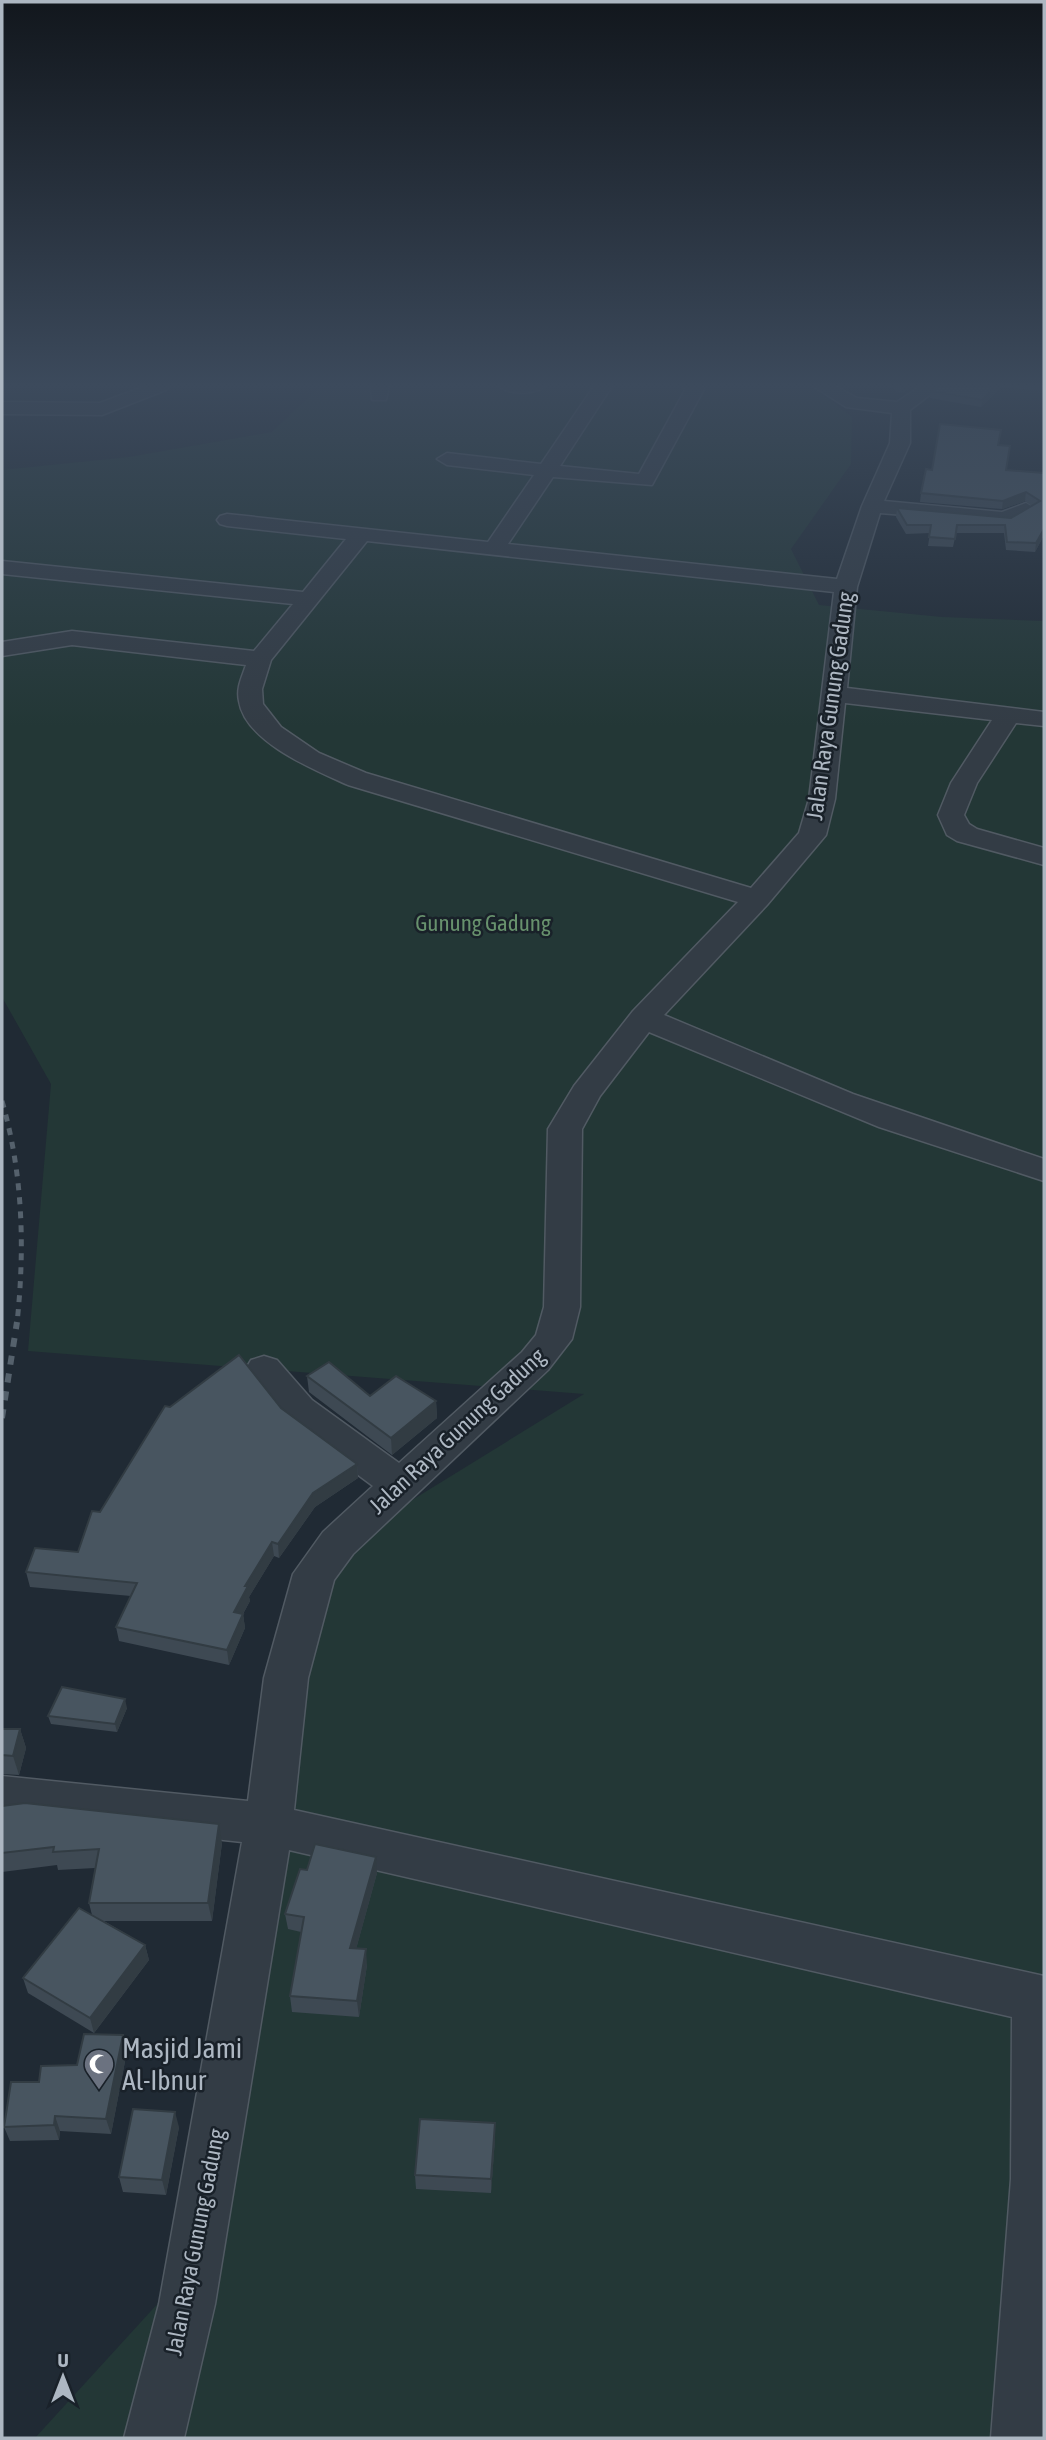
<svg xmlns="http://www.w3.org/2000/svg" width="1046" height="2440" viewBox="0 0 1046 2440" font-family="'Asap Condensed',sans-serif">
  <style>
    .green { fill: #233736 }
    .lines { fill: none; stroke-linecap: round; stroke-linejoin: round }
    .minor-casing { stroke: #515a63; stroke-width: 3 }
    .minor { fill: #333c45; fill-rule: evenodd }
    .rail-far1 { stroke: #55616c; stroke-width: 5; stroke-dasharray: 7 7; stroke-linecap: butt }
    .rail { stroke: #55616c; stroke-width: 6; stroke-dasharray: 9 9; stroke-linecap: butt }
    .wall { fill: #3e4953 }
    .shaded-wall { fill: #323c43 }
    .building { fill: #485560; stroke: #323c43; stroke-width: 2 }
    .labels { text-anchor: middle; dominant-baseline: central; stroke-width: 5; stroke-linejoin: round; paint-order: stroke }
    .street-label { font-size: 23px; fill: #adb7c2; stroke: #192129 }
    .park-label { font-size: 23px; fill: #67916d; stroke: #192129 }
    .near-poi-label { font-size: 28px; fill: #adb7c2; stroke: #192129; text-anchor: start }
  </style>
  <rect width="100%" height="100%" fill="#202a34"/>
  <!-- green -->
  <path class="green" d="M320 386H812L852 417 851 464 791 549 819 605 942 617 1044 621V2438H35L182 2277 269 1825 344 1542 584 1394 28 1351 51 1084 2 997V470L129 457 272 432Z"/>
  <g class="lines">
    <!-- minor casing -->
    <g class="minor-casing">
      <g id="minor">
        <path d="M145 386H169L166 390 102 415 2 414V402L100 403Z"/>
        <path d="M371 386H389L386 400H372Z"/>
        <path d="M499 386H545C536 395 508 395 499 386Z"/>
        <path d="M594 386H612L560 466 639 474 685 390 683 386H702L704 389 652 485 553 477 508 544 837 579 862 506 890 443 892 413 846 407 813 386H835L857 398 897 402 921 386H941L910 410V443L884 501 1002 512 1026 503 1036 509 1010 524 880 513 857 587 847 688 1044 712V726L1016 723 977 783 964 815 969 824 977 829 1044 848V865L957 841 947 835 938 815 951 783 992 720 845 703 835 799 826 835 767 905 664 1015 853 1094 1044 1159V1181L879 1127 649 1032 600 1096 582 1129 580 1307 572 1339 548 1370 353 1554 334 1580 308 1678 294 1810 1044 1976V2438H991L1011 2179 1012 2017 289 1850 215 2304 184 2438H124L159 2304 242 1842 2 1816V1776L248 1801 264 1678 293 1574 323 1532 373 1486 284 1420 245 1370 251 1360 264 1356 277 1360 312 1400 399 1463 522 1352 536 1335 544 1307 548 1129 574 1086 633 1011 738 902 348 785C315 770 245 742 239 701 236 688 242 677 246 665L72 645 2 656V642L72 631 254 651 293 604 2 574V561L303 592 346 539 227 526 220 524 217 520 220 516 227 514 488 542 534 475 447 465 437 459 447 453 541 464ZM367 541 834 592 809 799 799 833 751 888 366 773 319 753 281 727 263 704 262 689 271 660Z"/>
      </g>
    </g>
    <!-- minor -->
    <use href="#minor" class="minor"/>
    <!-- rail-far1 -->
    <path class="rail-far1" d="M2 1101C23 1174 25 1248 17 1323"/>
    <!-- rail -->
    <path class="rail" d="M2 1418 17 1322"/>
  </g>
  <!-- wall -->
  <g class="wall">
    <path d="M888 386H916L901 393Z"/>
    <path d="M938 386H1044V390L1000 388 981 407 930 398 931 391Z"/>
    <path d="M998 445 1006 470 1044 473V535L1035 552 1006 550 1004 533H956L953 547 928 546 930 533 906 534 896 517 897 508 1011 518 1032 506 1025 501 1002 509 920 502 921 493 932 470Z"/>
    <path d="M307 1376 370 1396 436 1401 437 1418 392 1455 309 1392Z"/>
    <path d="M170 1407 281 1408 357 1464 358 1478 315 1507 279 1558 274 1556 249 1597 250 1601 243 1614 245 1628 229 1665 119 1641 116 1627 131 1596 30 1587 26 1572 78 1552 100 1512Z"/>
    <path d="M127 1708 117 1732 51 1724 48 1716Z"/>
    <path d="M2 1729H20L26 1748 19 1775 2 1774Z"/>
    <path d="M2 1800 4 1806 222 1843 212 1921H104L145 1945 149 1960 94 2033 28 1993 23 1978 92 1915 89 1903 95 1868 58 1870 57 1865 2 1872V1874Z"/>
    <path d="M307 1870 377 1873 356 1949 367 1965 359 2017 292 2012 290 1996 301 1932 288 1929 285 1914Z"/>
    <path d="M123 2035 127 2051 111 2134 60 2131 59 2140 10 2141 4 2127 39 2082 77 2065Z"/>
    <path d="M495 2123V2138L491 2193 416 2189 415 2175Z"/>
    <path d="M179 2127 166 2195 123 2192 119 2177Z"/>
  </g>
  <!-- shaded-wall -->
  <g class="shaded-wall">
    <path d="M902 386H916L901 393Z"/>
    <path d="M996 386H1000V388L981 407 982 400Z"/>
    <path d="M1026 492 1025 501 1002 509 1003 501Z"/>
    <path d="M1044 529V535L1035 552 1036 543Z"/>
    <path d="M436 1401 437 1418 392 1455 391 1438Z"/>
    <path d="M357 1464 358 1478 315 1507 279 1558 278 1544 313 1493Z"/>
    <path d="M272 1542 274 1556 249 1597 250 1601 236 1626 234 1612 245 1586Z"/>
    <path d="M243 1614 245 1628 229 1665 227 1650Z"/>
    <path d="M125 1699 127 1708 117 1732 115 1724Z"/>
    <path d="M20 1729 26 1748 19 1775 13 1756Z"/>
    <path d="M219 1824 222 1843 212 1921 208 1903Z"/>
    <path d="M376 1857 377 1873 352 1964 350 1948Z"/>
    <path d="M145 1945 149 1960 94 2033 90 2018Z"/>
    <path d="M366 1949 367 1965 359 2017 357 2001Z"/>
    <path d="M123 2035 127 2051 111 2134 106 2119Z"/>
    <path d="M175 2112 179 2127 166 2195 162 2180Z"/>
    <path d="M55 2116 60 2131 59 2140 54 2125Z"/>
    <path d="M495 2123V2138L491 2193V2179Z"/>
  </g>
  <!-- building -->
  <g class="building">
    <path d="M938 386H996L982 400 931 391Z"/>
    <path d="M940 424 1001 430 998 445 1010 446 1006 470 1044 473V529L1036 543 1007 542 1005 525H957L955 539 929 537 931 525H907L897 508 1011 518 1040 501 1026 492 1003 501 921 493 926 469 932 470Z"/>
    <path d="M239 1355 281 1408 357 1464 313 1493 278 1544 272 1542 245 1586H248L234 1612 243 1614 227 1650 116 1627 137 1583 26 1572 35 1548 78 1552 92 1511 100 1512 165 1406 170 1407Z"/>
    <path d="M329 1362 370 1396 396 1376 436 1401 391 1438 307 1376Z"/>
    <path d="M62 1687 125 1699 115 1724 48 1716Z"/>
    <path d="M2 1729H20L13 1756 2 1755Z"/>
    <path d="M25 1803 219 1824 208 1903H89L99 1849 53 1852 54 1847 2 1853V1806Z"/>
    <path d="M315 1844 376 1857 350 1948 366 1949 357 2001 290 1996 304 1917 285 1914 300 1869 307 1870Z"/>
    <path d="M79 1908 145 1945 90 2018 23 1978Z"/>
    <path d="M84 2034 123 2035 106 2119 55 2116 54 2125 4 2127 11 2082H39L41 2066 77 2065Z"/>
    <path d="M133 2109 175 2112 162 2180 119 2177Z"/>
    <path d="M420 2119 495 2123 491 2179 415 2175Z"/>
  </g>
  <!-- sky -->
  <linearGradient id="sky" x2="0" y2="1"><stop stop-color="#12171d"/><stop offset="0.53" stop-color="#3c4a5c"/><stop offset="1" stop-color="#3c4a5c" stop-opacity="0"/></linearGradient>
  <rect width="1046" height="727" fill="url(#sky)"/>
  <!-- icons -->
  <defs>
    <g id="mosque-pin" transform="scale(1.575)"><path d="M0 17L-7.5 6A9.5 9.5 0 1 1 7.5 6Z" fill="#6b7280" stroke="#192129"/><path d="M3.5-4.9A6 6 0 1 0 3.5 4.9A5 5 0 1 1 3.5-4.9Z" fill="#fff"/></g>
  </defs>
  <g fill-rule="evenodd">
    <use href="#mosque-pin" x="99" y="2064"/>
  </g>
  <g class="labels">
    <!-- street labels -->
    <g class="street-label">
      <text transform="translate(830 706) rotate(-82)">Jalan Raya Gunung Gadung</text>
      <text transform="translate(457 1431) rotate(-43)">Jalan Raya Gunung Gadung</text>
      <text transform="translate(195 2242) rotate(-79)">Jalan Raya Gunung Gadung</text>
    </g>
    <!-- park labels -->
    <g class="park-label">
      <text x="483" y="923">Gunung Gadung</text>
    </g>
    <!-- near-poi labels -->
    <g class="near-poi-label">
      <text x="122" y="2048">Masjid Jami<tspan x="122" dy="32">Al-Ibnur</tspan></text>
    </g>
  </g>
  <!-- border -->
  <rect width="1046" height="2440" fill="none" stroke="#adb7c2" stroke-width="7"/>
  <!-- north arrow -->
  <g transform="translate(63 2377)" stroke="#192129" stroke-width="5" paint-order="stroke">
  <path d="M0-5L12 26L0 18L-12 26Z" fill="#adb7c2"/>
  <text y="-10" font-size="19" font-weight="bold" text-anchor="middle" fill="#adb7c2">U</text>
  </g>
</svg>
